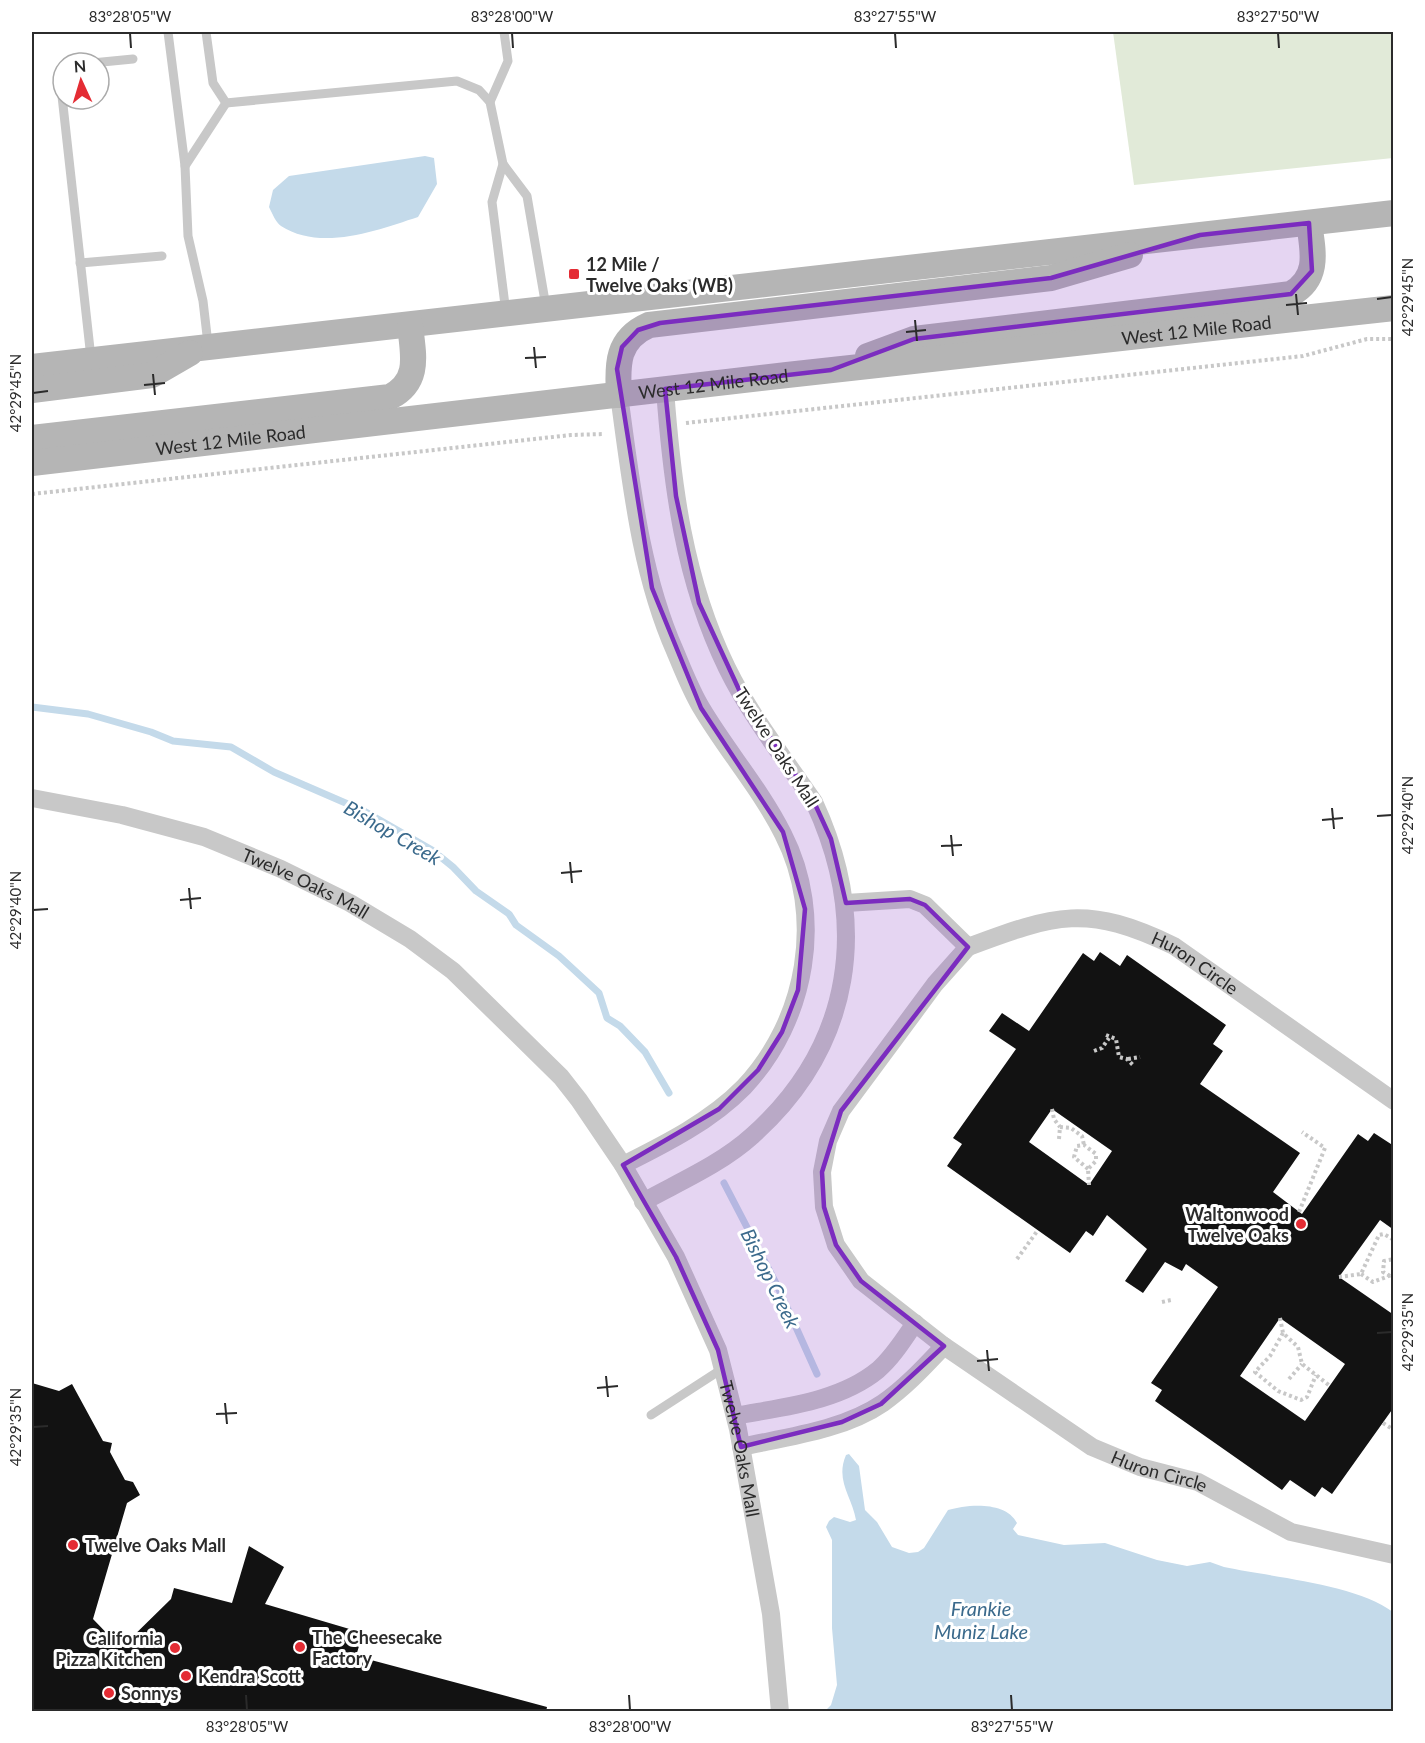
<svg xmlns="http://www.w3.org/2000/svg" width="1425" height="1743" viewBox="0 0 1425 1743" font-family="Lato,sans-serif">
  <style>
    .green { fill: #e1ead8 }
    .water { fill: #c4daea }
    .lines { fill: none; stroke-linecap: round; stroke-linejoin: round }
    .stream { stroke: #c4daea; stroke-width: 7 }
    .building { fill: #121212; fill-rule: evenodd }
    .path { stroke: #c8c8c8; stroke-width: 4; stroke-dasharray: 3 3; stroke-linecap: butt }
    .service { stroke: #c8c8c8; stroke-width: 9 }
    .minor { stroke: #c8c8c8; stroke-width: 18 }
    .secondary { stroke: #b5b5b5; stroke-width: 26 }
    .marked { fill: #7b2cbf; fill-opacity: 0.2; stroke: #7b2cbf; stroke-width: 4.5; stroke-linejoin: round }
    .ticks { fill: none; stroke: #2b2b2b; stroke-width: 2 }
    .poi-dot { fill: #e42c34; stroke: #fff; stroke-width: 2 }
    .labels { text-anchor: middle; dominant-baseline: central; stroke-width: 6; stroke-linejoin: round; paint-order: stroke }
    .poi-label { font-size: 18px; font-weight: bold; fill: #2b2b2b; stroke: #fff; text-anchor: start }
    .street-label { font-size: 18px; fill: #2b2b2b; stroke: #fff }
    .water-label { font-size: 20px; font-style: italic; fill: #3b6a8c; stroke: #fff }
    .neatline { fill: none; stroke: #2b2b2b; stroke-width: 2 }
    .ticks-label { font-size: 15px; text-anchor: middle; fill: #2b2b2b }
  </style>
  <rect width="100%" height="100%" fill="#fff"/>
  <!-- green -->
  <path class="green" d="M1113 32H1393V158L1134 185Z"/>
  <!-- water -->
  <g class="water">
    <path d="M425 156 434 158 437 184 418 217C378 230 321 252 281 226 276 223 272 213 269 207L273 190 289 176Z"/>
    <path d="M849 1454 859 1466 865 1510 877 1522 892 1547 909 1553 918 1552 924 1548 948 1510C968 1504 1006 1501 1017 1523L1013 1529 1018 1535 1064 1545 1105 1543 1157 1560 1187 1566 1210 1562 1224 1567C1271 1577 1356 1584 1393 1612V1711H825L831 1705 837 1685 832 1628V1540L826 1527 829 1521 834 1517 850 1522 856 1520C852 1496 835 1481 846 1455Z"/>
  </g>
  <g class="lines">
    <!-- stream -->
    <g class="stream">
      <path d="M32 707 88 714 151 732 173 741 231 747 274 772 364 811 432 850 453 867 476 891 509 914 516 925 559 956 599 993 607 1018 620 1026 645 1052 669 1093"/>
      <path d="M724 1183 777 1285 817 1374"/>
    </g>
  </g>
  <!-- building -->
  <g class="building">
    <path d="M1100 952 1120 966 1127 955 1226 1025 1213 1044 1223 1051 1200 1084 1300 1153 1273 1192 1302 1214 1358 1134 1368 1141 1374 1133 1394 1146V1230L1380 1220 1339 1277 1394 1315V1407L1332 1494 1322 1487 1315 1497 1290 1480 1282 1490 1155 1401 1162 1390 1151 1383 1218 1287 1186 1264 1182 1271 1165 1262 1143 1293 1125 1281 1147 1249 1107 1215 1093 1236 1086 1231 1070 1253 947 1166 962 1144 953 1138 1016 1049 989 1031 1002 1013 1029 1031 1083 953 1094 961ZM1052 1109 1112 1151 1089 1185 1029 1142ZM1280 1318 1345 1364 1305 1421 1240 1376Z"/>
    <path d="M32 1383 59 1391 72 1384 103 1441 112 1443 110 1452 125 1480 133 1482 140 1495 127 1503 93 1619 121 1648 171 1599 174 1588 232 1603 249 1546 284 1567 265 1604 363 1633 356 1656 547 1707 546 1712H32Z"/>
  </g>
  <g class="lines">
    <!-- path -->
    <g class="path">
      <path d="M686 423 1303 356 1367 339H1394"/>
      <path d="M32 494 571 435 604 434"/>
      <path d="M1106 1035 1116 1039 1119 1057 1127 1059 1134 1066"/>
      <path d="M1094 1051 1102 1048 1109 1038"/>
      <path d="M1128 1059 1140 1057"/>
      <path d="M1052 1109 1054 1119 1060 1127"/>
      <path d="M1059 1139 1060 1127 1071 1128 1082 1136 1084 1145"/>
      <path d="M1088 1169 1074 1157 1077 1146 1084 1145 1096 1154V1161L1088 1169 1089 1185"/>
      <path d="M1299 1212 1325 1148 1302 1132"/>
      <path d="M1017 1259 1038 1230"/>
      <path d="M1361 1274 1373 1282 1394 1274"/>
      <path d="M1390 1276 1383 1272 1384 1261 1394 1259"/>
      <path d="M1339 1277 1361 1274 1379 1235 1384 1234 1394 1240"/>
      <path d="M1162 1302 1171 1300"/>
      <path d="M1280 1318 1283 1333 1298 1347 1302 1364 1330 1386"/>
      <path d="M1283 1333 1270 1356 1255 1372 1278 1391 1301 1400 1307 1397 1316 1375"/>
      <path d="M1289 1379 1302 1364"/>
      <path d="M1383 1423 1394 1430"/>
    </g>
    <!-- service -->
    <g class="service">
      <path d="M168 32 185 166 188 236 203 301 208 344"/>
      <path d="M206 32 213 83 226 103"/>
      <path d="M92 63 133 59"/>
      <path d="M63 70 60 78 91 358"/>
      <path d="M490 102 508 61 504 32"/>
      <path d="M226 103 457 81 479 90 490 102 503 164"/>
      <path d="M185 166 226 103"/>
      <path d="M80 263 162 256"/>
      <path d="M506 313 492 202 503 164 527 196 546 307"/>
      <path d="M651 1415 722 1369"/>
    </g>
    <!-- minor -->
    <g class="minor">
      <path d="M619 395C631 481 640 572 675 651 683 670 691 691 702 709 727 751 761 790 783 834 825 916 807 1020 744 1087 711 1121 665 1144 623 1165"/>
      <path id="s1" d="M32 798 122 815 204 837 281 869 350 903 410 939 453 971 561 1077 579 1100 623 1165 676 1257 718 1350 738 1429 771 1614 780 1712"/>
      <path id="s2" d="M846 903 910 899 925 905 968 947C1056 914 1087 904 1174 946L1394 1101"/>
      <path id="s3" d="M968 947 935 984 841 1111 828 1141 822 1172 824 1207 836 1245 861 1281 944 1346 1092 1447 1140 1467 1198 1482 1291 1532 1394 1555"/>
      <path d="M643 1202C679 1182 721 1164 752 1136 854 1045 870 923 814 802 784 758 750 715 727 668 684 580 672 485 665 389"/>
      <path d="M735 1416C782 1407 839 1402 878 1370 893 1357 904 1339 915 1323"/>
      <path d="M741 1447C787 1437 844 1430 883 1403 906 1387 925 1366 944 1346"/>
    </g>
    <!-- secondary -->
    <g class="secondary">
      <path d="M868 356 914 339 1291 294C1320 278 1313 251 1309 223"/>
      <path d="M32 367 1394 213"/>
      <path d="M32 390 152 375 190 353"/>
      <path d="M619 395C617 364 617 339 649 325L1051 278 1130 255"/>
      <path d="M32 438 390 397C421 381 413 354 410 325"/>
      <path id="s4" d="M32 463 787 375 1394 308"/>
    </g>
  </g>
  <!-- marked area -->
  <path class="marked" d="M1309 223 1312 271 1291 294 914 339 831 370 665 389 676 496 699 603 741 694 814 802 831 839 846 903 910 899 925 905 968 947 841 1111 822 1172 824 1207 836 1245 861 1281 944 1346 881 1404 842 1422 741 1447 718 1350 676 1257 623 1165 719 1109 758 1070 782 1032 798 990 805 909 783 832 701 708 652 588 617 369 622 347 638 330 660 323 1051 278 1200 235Z"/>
  <!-- ticks -->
  <path class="ticks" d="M130 33 131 48M512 33 513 48M895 33 896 48M1278 33 1279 48M1296 294 1298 315M1377 299 1392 297M1286 305 1307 303M915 320 917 341M906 332 926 330M534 347 536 368M525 358 546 357M153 374 155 395M144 385 165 383M33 393 48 391M1332 808 1334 829M1377 816 1392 815M1322 820 1343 818M951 835 953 856M941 846 962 845M570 862 572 883M561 873 582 871M189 888 191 909M180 900 201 898M33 910 48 909M1377 1333 1392 1332M987 1350 989 1371M977 1361 998 1359M606 1376 608 1397M597 1388 618 1386M225 1403 227 1424M216 1414 237 1413M33 1427 48 1426M246 1695 247 1710M629 1695 630 1710M1011 1695 1012 1710"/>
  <!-- markers -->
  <g class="poi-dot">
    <rect x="568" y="268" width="12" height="12" rx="3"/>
    <circle cx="1301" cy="1224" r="6"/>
    <circle cx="73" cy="1545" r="6"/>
    <circle cx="300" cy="1647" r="6"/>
    <circle cx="175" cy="1648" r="6"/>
    <circle cx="186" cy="1676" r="6"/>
    <circle cx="109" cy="1693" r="6"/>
  </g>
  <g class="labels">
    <!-- poi labels -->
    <g class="poi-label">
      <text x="586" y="264">12 Mile /<tspan x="586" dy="21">Twelve Oaks (WB)</tspan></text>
      <text x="1289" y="1214" text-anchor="end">Waltonwood<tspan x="1289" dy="21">Twelve Oaks</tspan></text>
      <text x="85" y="1545">Twelve Oaks Mall</text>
      <text x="312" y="1637">The Cheesecake<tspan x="312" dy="21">Factory</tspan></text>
      <text x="163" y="1638" text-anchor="end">California<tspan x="163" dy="21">Pizza Kitchen</tspan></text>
      <text x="198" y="1676">Kendra Scott</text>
      <text x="121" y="1693">Sonnys</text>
    </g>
    <!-- street labels -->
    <g class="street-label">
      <text stroke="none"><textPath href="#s4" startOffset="1172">West 12 Mile Road</textPath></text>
      <text stroke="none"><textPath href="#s4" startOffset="686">West 12 Mile Road</textPath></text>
      <text stroke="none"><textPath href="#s4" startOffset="200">West 12 Mile Road</textPath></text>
      <text transform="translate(777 747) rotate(57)">Twelve Oaks Mall</text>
      <text stroke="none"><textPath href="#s1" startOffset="288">Twelve Oaks Mall</textPath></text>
      <text stroke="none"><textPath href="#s2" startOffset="382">Huron Circle</textPath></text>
      <text stroke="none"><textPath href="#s1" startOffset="1029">Twelve Oaks Mall</textPath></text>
      <text stroke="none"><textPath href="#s3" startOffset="747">Huron Circle</textPath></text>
    </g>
    <!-- water labels -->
    <g class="water-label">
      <text transform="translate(393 832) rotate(30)">Bishop Creek</text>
      <text transform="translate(771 1278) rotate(64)">Bishop Creek</text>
      <text x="981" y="1608">Frankie<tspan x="981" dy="23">Muniz Lake</tspan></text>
    </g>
  </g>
  <!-- border -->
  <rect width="1425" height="1743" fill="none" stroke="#ffffff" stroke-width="66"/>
  <!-- north arrow -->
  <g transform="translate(81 81) rotate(356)"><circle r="28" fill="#ffffff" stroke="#aaaaaa" stroke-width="1.5"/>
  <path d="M0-4.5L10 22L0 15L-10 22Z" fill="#e42c34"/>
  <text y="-9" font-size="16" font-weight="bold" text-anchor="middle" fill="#2b2b2b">N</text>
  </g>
  <rect x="33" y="33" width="1359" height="1677" class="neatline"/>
  <g class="ticks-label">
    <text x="130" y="22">83°28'05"W</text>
    <text x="512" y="22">83°28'00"W</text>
    <text x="895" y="22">83°27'55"W</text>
    <text x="1278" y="22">83°27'50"W</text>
    <text transform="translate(1408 297) rotate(-90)" y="5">42°29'45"N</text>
    <text transform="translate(16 393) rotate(-90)" y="5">42°29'45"N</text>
    <text transform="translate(1408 815) rotate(-90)" y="5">42°29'40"N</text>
    <text transform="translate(16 910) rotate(-90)" y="5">42°29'40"N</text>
    <text transform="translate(1408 1332) rotate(-90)" y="5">42°29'35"N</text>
    <text transform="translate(16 1427) rotate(-90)" y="5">42°29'35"N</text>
    <text x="247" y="1732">83°28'05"W</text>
    <text x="630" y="1732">83°28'00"W</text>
    <text x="1012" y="1732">83°27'55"W</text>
  </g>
</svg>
